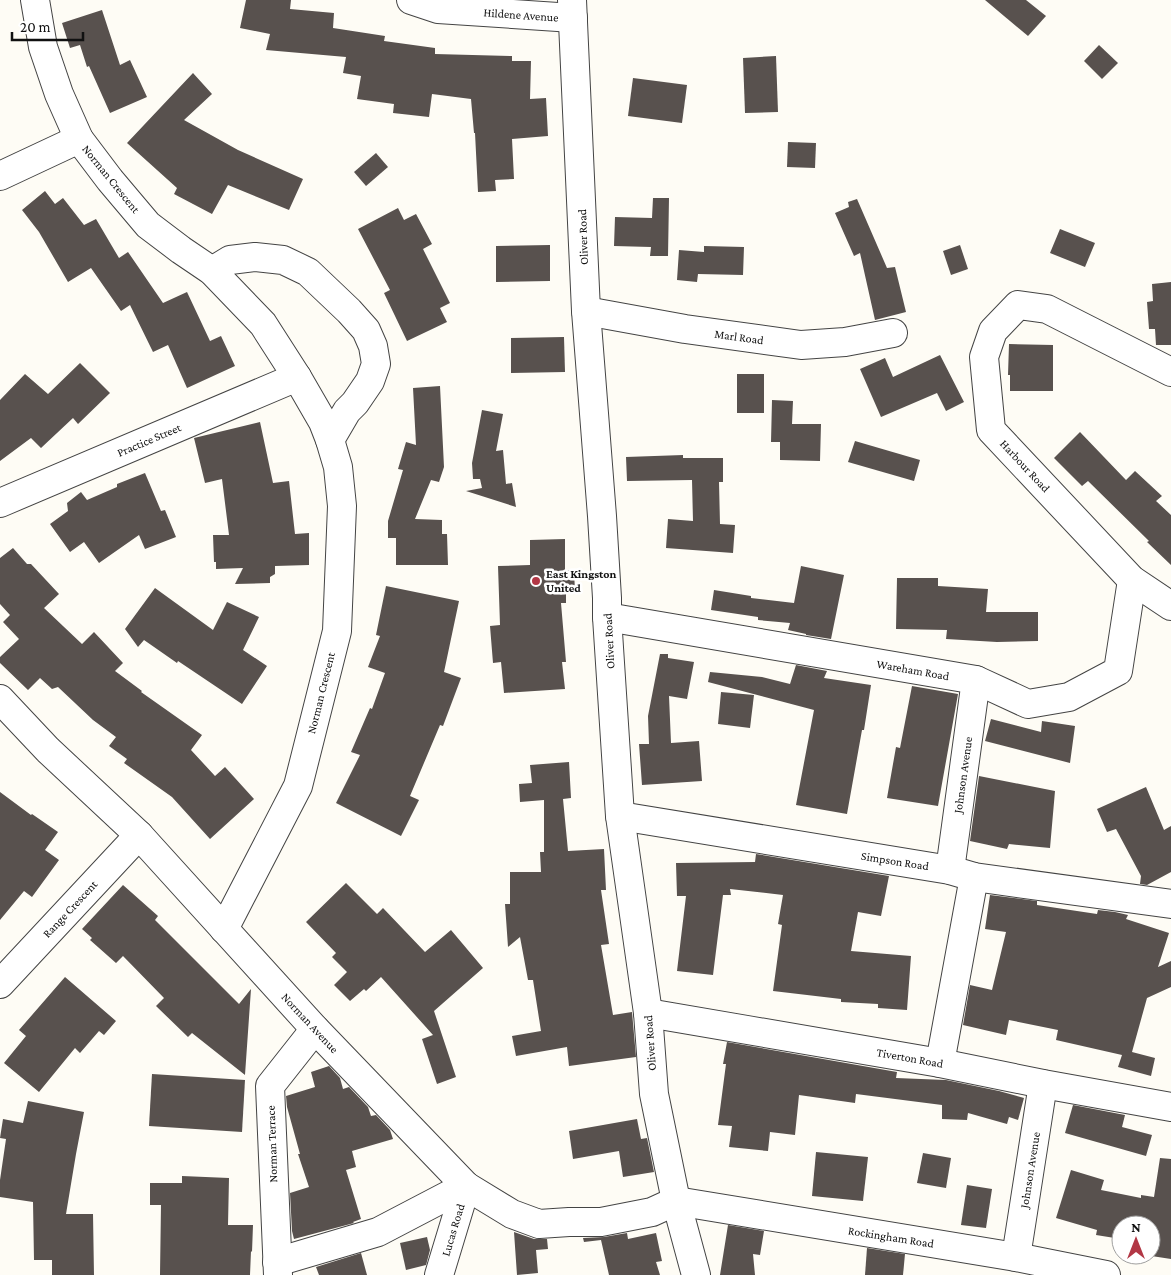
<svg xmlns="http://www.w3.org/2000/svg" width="1171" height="1275" viewBox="0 0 1171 1275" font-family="'Crimson Pro',serif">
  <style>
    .building { fill: #58514e }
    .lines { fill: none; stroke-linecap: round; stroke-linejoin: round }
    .minor-casing { stroke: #444; stroke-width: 30 }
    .minor { stroke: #fff; stroke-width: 28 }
    .poi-dot { fill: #b23745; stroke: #fff; stroke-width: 2 }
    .labels { text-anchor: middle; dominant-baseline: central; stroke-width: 5; stroke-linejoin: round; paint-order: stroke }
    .street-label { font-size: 12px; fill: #111; stroke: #fff }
    .poi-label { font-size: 12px; font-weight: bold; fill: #111; stroke: #fff; text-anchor: start }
  </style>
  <rect width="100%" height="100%" fill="#fefcf5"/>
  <!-- building -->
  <g class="building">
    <path d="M246 0H291L290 9 334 13 333 28 385 36 384 41 435 48V54L512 56V61H531L530 99 546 98 548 136 512 139 514 179 495 180 496 191 478 192 475 133H474L471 99 432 94 429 117 393 113 394 104 357 99 361 76 343 73 346 57 266 50 270 34 240 28Z"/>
    <path d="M985 0H1026L1046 16 1028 36Z"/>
    <path d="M102 10 120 65 130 60 147 97 110 113 89 66 87 67 80 45 70 48 62 23Z"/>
    <path d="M1099 45 1118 63 1102 79 1084 61Z"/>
    <path d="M776 56 778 112 745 113 743 58Z"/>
    <path d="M193 73 212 94 184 120 238 150 303 179 289 210 228 185 212 214 174 194 177 188 127 143Z"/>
    <path d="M633 78 687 85 682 123 628 116Z"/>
    <path d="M788 142 816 143 815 168 787 167Z"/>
    <path d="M376 153 388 167 366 186 354 172Z"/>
    <path d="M45 191 55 204 63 198 84 225 96 219 119 258 128 252 163 303 187 292 210 341 221 336 235 366 187 388 168 345 153 352 130 305 121 311 91 268 68 282 39 232 22 210Z"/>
    <path d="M653 198H669L668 256H650L651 247 614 246 615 217 652 218Z"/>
    <path d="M857 199 887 268 895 267 906 312 875 320 860 253 854 256 835 213 849 207 848 202Z"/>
    <path d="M398 208 404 220 416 214 432 244 423 249 450 303 440 308 447 322 407 341 384 293 390 290 358 229Z"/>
    <path d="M1060 229 1095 243 1085 267 1050 253Z"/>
    <path d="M550 245V281L496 282V246Z"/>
    <path d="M960 245 968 269 951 275 943 251Z"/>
    <path d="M704 246 744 247 743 275 698 274 697 282 677 280 679 250 704 252Z"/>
    <path d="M1171 282V345H1156L1155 329H1149L1147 302 1153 301 1152 284Z"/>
    <path d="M564 337 565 372 511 373V338Z"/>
    <path d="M1009 344 1053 345V391H1010V375H1008Z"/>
    <path d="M940 355 964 402 946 411 937 393 881 417 860 369 885 358 893 377Z"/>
    <path d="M80 363 110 393 78 424 73 418 41 448 31 438 0 461V400L25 374 48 394Z"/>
    <rect x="737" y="374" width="27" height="39"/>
    <path d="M440 386 444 467 439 482 431 480 415 519 442 520V534H447L448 565H396V538H388V521L403 470 398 469 406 442 416 445 413 388Z"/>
    <path d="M772 400 793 401 792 424H821L820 461 780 460V442H771Z"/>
    <path d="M482 410 503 414 496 451 503 450 506 484 512 483 516 507 466 491 482 488 480 479H473L472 463Z"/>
    <path d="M260 422 273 483 289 481 295 534 309 533V565L275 566V574L270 577V583L235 584 243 568 216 569V562H214L213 535H229L222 479 205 483 194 438Z"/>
    <path d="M1080 432 1126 480 1135 471 1162 496 1156 501 1171 515V565L1147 542 1149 541 1088 481 1082 486 1054 458Z"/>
    <path d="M855 441 920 460 914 481 848 462Z"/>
    <path d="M683 455V458H723V482H719L720 524 735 525 733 553 666 548 668 519 693 521 692 480 627 481 626 457Z"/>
    <path d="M145 473 161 511 165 510 176 537 145 549 139 535 99 563 84 542 70 552 50 524 68 511 67 503 81 492 87 500 117 487V484Z"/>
    <path d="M565 539V570H574L575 592 566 593V603H561L566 662H562L565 689 504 693 501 662 493 663 490 626 500 625 498 566 530 565V540Z"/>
    <path d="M13 548 27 564H31L59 594 44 608 82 644 94 632 123 663 115 671 142 691 141 692 202 735 191 750 215 776 225 767 254 799 210 839 172 797 124 763 127 759 109 746 116 737 93 720 58 687 52 689 40 678 28 690 0 663V657L19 639 3 622 10 615 0 604V558Z"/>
    <path d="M801 566 844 575 831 639 806 635V634L788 630 790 623 758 620V617L711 610 714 590 751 596V598L794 603Z"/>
    <path d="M897 578H938V586L988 589 986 612H1038V641L997 642 946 639 947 630 896 629Z"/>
    <path d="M386 586 459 601 444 672 461 678 443 726 440 725 410 796 419 800 401 836 336 803 360 755 351 752 370 708 372 709 385 673 368 667 380 636 376 635Z"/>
    <path d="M155 588 213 630 227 602 259 617 243 650 267 666 242 704 178 661 177 663 144 640 138 647 125 629Z"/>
    <path d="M660 654H668V658L694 662 687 699 669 696 671 743 699 741 702 781 642 785 639 744H649L648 716Z"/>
    <path d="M796 665 827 671 824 678 871 685 864 730H862L847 814 796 805 814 710 708 682 710 672 762 677 790 684Z"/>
    <path d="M912 686 958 694 938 806 887 798 896 747 900 748Z"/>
    <path d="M721 692 754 695 750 728 718 724Z"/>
    <path d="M991 719 1041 732 1042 721 1075 726 1070 763 985 741Z"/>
    <path d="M569 762 571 798 563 799 568 851 604 849 606 890H601L609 944 601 945 613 1015 632 1012 636 1057 569 1066 567 1047 516 1056 512 1036 541 1031 533 980H528L520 937 508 947 505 904H510V872H541L540 852H544V800L520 802 519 784 532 783 530 765Z"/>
    <path d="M979 776 1055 791 1050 848 1009 844 1007 849 970 841Z"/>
    <path d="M1146 787 1164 830 1171 826V872L1147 885 1140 884 1141 876 1116 829 1107 832 1097 809Z"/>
    <path d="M0 792 31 815 32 814 58 832 45 850 59 860 32 897 24 891 0 920Z"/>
    <path d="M756 854 889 876 881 916 858 912 851 951 911 956 907 1010 878 1008V1004L841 1002V999L773 991 782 925 778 924 783 895 730 889 731 895H723L713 975 677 971 686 896H677L676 863 755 862Z"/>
    <path d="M346 883 377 914 383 908 425 952 451 930 483 968 434 1011 456 1077 437 1084 422 1039 433 1035 381 977 366 991 364 989 350 1001 334 985 347 972 332 957 336 953 306 922Z"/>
    <path d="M123 885 158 916 155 920 239 1004 251 989 245 1075 192 1033 188 1037 156 1006 164 998 123 956 116 963 90 940 92 938 82 929Z"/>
    <path d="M990 895 1037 901V905L1097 914 1098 910 1115 912 1128 915 1126 919 1169 933 1158 967 1171 961V987L1147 998 1132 1052 1155 1058 1151 1076 1118 1067 1122 1055 1056 1040 1058 1030 1009 1020 1006 1035 963 1025 970 985 992 990 1006 932 985 929Z"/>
    <path d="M65 977 116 1021 104 1035 99 1031 80 1053 75 1048 39 1092 4 1063 26 1036 19 1030Z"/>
    <path d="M727 1042 897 1072 896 1078 946 1080 999 1091 1024 1098 1018 1120 1009 1117 1007 1124 968 1113 967 1120 942 1119V1105L856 1094 855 1103 799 1095 795 1135 770 1132 768 1151 729 1147 732 1126 718 1125 726 1064H723Z"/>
    <path d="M329 1066 340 1078 343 1089 349 1087 368 1107 371 1116 376 1115 390 1130 393 1139 352 1151 356 1167 346 1170 361 1219 353 1222 354 1223 294 1239 292 1231 290 1193 309 1187 298 1154H300L287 1107 286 1096 315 1087 311 1072Z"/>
    <path d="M152 1074 245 1080 242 1132 149 1126Z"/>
    <path d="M28 1101 84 1112 76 1154 66 1214H93L94 1275H52V1260H34L33 1202 0 1197V1180L6 1139 0 1138 3 1119 23 1123Z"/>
    <path d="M1073 1105 1125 1115 1122 1127 1152 1135 1146 1156 1065 1133Z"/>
    <path d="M637 1119 641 1139 647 1138 654 1172 623 1177 619 1151 573 1159 569 1131Z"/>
    <path d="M816 1152 868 1157 863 1201 812 1196Z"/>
    <path d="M923 1153 951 1158 946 1188 917 1183Z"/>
    <path d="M1160 1158 1171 1159V1259L1145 1255H1151V1225H1121V1239L1096 1235 1097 1230 1056 1218 1071 1170 1104 1180 1101 1190 1141 1198V1195L1154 1197Z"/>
    <path d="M182 1176 229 1178 228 1225H253L252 1252 251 1251 250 1275H160L161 1205H150V1183H182Z"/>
    <path d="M967 1185 992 1189 986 1228 961 1225Z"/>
    <path d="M728 1225 764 1231 760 1255 753 1254 755 1275H720Z"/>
    <path d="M514 1232 534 1239H547L548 1249 536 1250 538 1273 517 1275Z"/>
    <path d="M627 1233 628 1239 656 1233 662 1261 656 1262 660 1275H609L601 1240 584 1242 583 1238 604 1237Z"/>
    <path d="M427 1237 430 1250 426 1265 406 1270 400 1243Z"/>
    <path d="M867 1248 905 1254 903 1275H865Z"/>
    <path d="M361 1253 367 1275H319L316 1267Z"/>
  </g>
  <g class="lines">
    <!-- minor casing -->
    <g class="minor-casing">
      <g id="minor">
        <path d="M35 0 43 47 59 94 79 139 110 180 148 225 181 250 212 271 263 324 297 377 323 422 330 440 338 467 342 506 337 631 298 786 224 929"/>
        <path d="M411 0 438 9 573 18"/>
        <path d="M572 0 586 311 602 516 607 598V617L620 816 648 1013 654 1094 676 1201 696 1275"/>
        <path d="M0 176 79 139"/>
        <path d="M212 271 230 260 255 257 283 260 308 272 349 311 366 330 373 346 376 364 370 381 355 403 347 411 330 440"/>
        <path d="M586 311 685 329 801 345 845 342 893 333"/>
        <path d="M1171 372 1047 309 1018 305 993 331 984 357 991 430 1132 580 1171 606"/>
        <path d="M0 503 297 377"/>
        <path d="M607 617 976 680 1028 704 1069 697 1118 671 1132 580"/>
        <path d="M0 699 48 750 139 835 315 1029 466 1186 512 1214 539 1224 569 1222H601L652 1212 676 1201 1016 1257 1106 1275"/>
        <path d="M620 816 950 870 974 877 1171 904"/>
        <path d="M950 870 976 680"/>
        <path d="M0 984 139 835"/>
        <path d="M648 1013 940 1063 1043 1084 1171 1107"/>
        <path d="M940 1063 974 877"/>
        <path d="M1016 1257 1043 1084"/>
        <path d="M277 1262 378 1232 466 1186"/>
        <path d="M278 1275 270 1086 315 1029"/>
        <path d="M439 1275 466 1186"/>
      </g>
    </g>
    <!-- minor -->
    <use href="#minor" class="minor"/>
  </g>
  <!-- markers -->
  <circle class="poi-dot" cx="536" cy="581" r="5"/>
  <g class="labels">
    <!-- street labels -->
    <g class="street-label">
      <text transform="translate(521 15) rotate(4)">Hildene Avenue</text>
      <text transform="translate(111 179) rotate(51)">Norman Crescent</text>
      <text transform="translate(583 237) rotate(-92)">Oliver Road</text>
      <text transform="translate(739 337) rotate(8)">Marl Road</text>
      <text transform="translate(149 440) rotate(-23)">Practice Street</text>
      <text transform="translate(1025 466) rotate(47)">Harbour Road</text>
      <text transform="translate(609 641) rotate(-93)">Oliver Road</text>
      <text transform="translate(913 670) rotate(10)">Wareham Road</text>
      <text transform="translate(321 693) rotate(-76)">Norman Crescent</text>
      <text transform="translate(963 775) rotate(-82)">Johnson Avenue</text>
      <text transform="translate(895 861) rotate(9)">Simpson Road</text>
      <text transform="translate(70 909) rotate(-47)">Range Crescent</text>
      <text transform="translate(310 1023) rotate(47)">Norman Avenue</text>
      <text transform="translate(650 1043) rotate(-94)">Oliver Road</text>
      <text transform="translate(910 1058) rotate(10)">Tiverton Road</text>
      <text transform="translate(272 1144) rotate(-92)">Norman Terrace</text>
      <text transform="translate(1030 1170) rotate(-81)">Johnson Avenue</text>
      <text transform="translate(453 1230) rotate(-73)">Lucas Road</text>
      <text transform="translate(891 1237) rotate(9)">Rockingham Road</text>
    </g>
    <!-- poi labels -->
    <g class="poi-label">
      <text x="546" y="574">East Kingston<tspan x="546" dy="14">United</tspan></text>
    </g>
  </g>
  <!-- north arrow -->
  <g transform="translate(1136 1240)"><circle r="24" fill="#ffffff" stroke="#a0a0a0"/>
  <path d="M0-4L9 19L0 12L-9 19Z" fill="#b23745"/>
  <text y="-8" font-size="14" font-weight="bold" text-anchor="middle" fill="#111111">N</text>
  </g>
  <!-- scale -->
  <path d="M12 32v8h71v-8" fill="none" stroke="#111111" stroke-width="2.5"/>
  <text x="20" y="32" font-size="15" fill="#111111" stroke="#ffffff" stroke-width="4" paint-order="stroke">20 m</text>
</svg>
